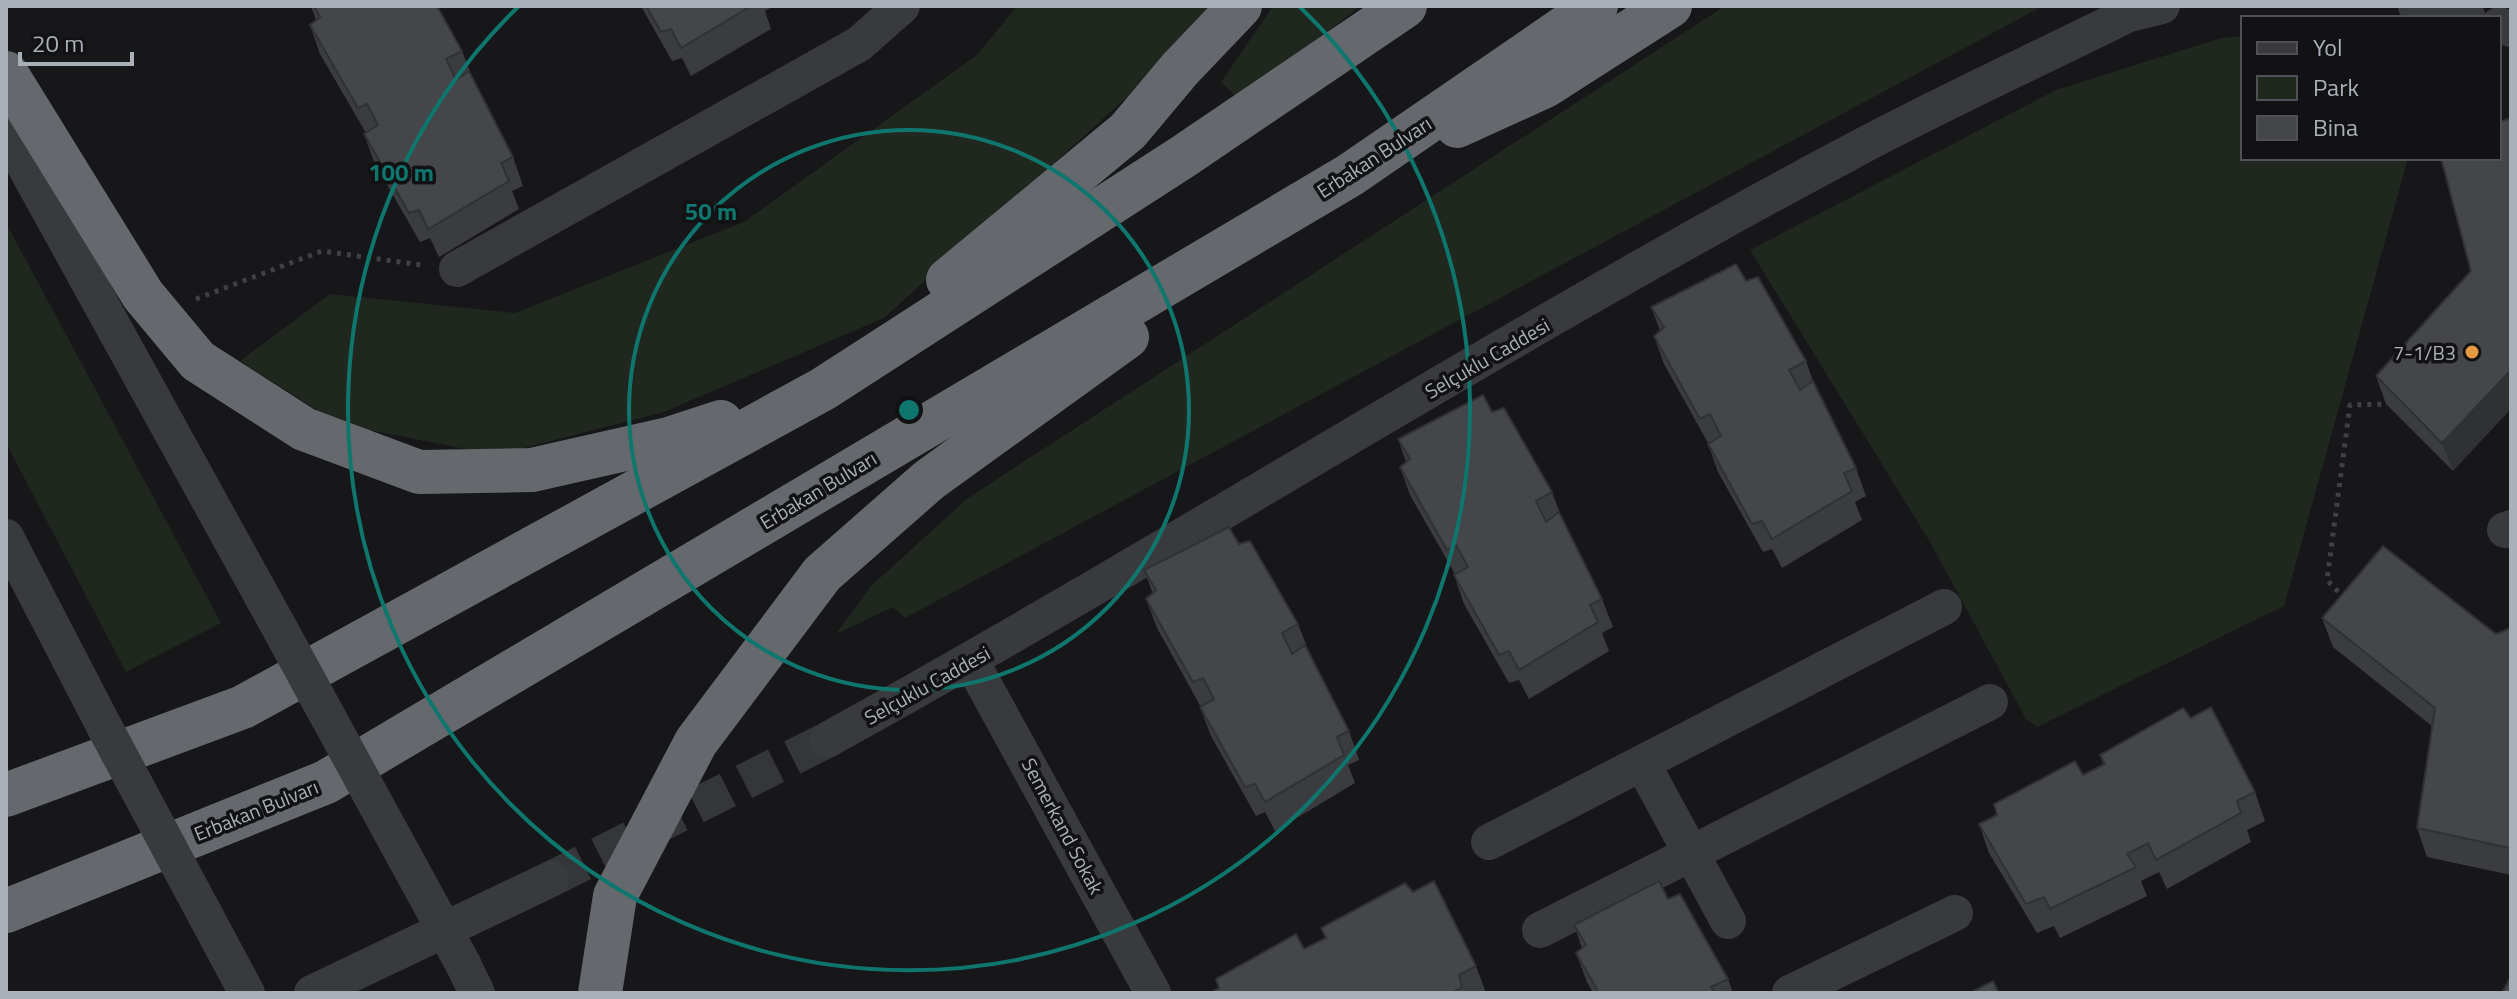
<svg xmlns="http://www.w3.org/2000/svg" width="2517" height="999" viewBox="0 0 2517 999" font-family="'Titillium Web',sans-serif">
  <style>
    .green { fill: #1f271f }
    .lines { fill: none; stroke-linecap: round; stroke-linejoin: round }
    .minor-tunnel { stroke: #343639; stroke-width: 36; stroke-dasharray: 36 18; stroke-linecap: butt }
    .path { stroke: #3e4145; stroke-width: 5; stroke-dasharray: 4 6; stroke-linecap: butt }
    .minor { stroke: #383a3e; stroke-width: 36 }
    .highway { stroke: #65696e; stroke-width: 44 }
    .minor-bridge { stroke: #383a3e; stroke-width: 36 }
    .wall { fill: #3a3c3f }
    .shaded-wall { fill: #303133 }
    .building { fill: #444649; stroke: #303133; stroke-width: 2 }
    .ring { fill: none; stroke: #0f766e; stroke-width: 4 }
    .poi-dot { fill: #e79941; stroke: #121214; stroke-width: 3 }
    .labels { text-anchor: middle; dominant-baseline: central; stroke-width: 7; stroke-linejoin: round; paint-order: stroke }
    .street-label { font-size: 20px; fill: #aab0b8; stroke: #121214 }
    .poi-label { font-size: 20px; fill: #aab0b8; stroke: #121214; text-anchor: end }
    .centre { fill: #0f766e; stroke: #121214; stroke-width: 4 }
    .ring-label { font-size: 24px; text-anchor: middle; font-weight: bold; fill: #0f766e; stroke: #121214; stroke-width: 7; stroke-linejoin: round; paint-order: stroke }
  </style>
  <rect width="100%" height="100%" fill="#171719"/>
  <!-- green -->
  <g class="green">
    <path d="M1017 6H1213L1172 56 884 318 664 412 496 455 339 424 240 361 330 294 515 313 744 222 977 55Z"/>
    <path d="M1273 6H1360L1241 101 1221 82Z"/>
    <path d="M1725 6H2043L905 618 893 607 836 634 871 586 968 498Z"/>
    <path d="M2243 36V158H2408L2284 606 2037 727 2026 719 1930 542 1750 250 2056 90 2221 38Z"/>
    <path d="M6 223 221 623 126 672 6 443Z"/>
  </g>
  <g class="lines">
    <!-- minor-tunnel -->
    <path class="minor-tunnel" d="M551 879 827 740"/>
    <!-- path -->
    <g class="path">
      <path d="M196 299 322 251 421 265"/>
      <path d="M2345 599 2327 580 2350 405 2386 404"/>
    </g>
    <!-- minor -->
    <g class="minor">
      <path d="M2416 6 2468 18"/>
      <path d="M2499 25 2511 29"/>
      <path d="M6 132 280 629"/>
      <path d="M457 269 859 44 902 6"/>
      <path d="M2505 530 2511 528"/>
      <path d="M6 537 104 726"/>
      <path d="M971 661 1153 993"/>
      <path d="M827 740C1170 551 1501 338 1847 154 1939 104 2035 61 2129 14L2162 6"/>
      <path d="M1642 763 1728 921"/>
      <path d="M1489 842 1944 607"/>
      <path d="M1540 930 1990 702"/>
      <path d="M463 964 477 993"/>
      <path d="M312 993 551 879"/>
      <path d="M1790 993 1955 913"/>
    </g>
    <!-- highway -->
    <g class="highway">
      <path d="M6 73 143 295 198 361 304 429 419 472 532 470 669 439 721 422"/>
      <path d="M1457 126 1545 86 1670 6"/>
      <path d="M948 280 1128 131 1180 69 1240 6"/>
      <path d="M6 795 243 707 823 389 1184 156 1405 6"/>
      <path d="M6 911 326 782 1350 175 1596 6"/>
      <path d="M600 993 615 896 696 742 822 574 929 480 1127 337"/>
    </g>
    <!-- minor-bridge -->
    <g class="minor-bridge">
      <path d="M280 629 463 964"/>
      <path d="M104 726 247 993"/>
    </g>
  </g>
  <!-- wall -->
  <g class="wall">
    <path d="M311 6H437L462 51 471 74 513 157 523 186 512 191 519 209 439 257 430 238 420 242 374 162 364 134 366 133 320 54 310 25 316 20Z"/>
    <path d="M641 6H774L765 11 771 29 691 76 682 58 672 61Z"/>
    <path d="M2471 271 2453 471 2386 404 2376 376Z"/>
    <path d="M1746 281 1806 361 1814 384 1856 468 1866 496 1855 502 1862 520 1782 568 1772 549 1763 552 1718 472 1708 444V443L1664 364 1654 336 1660 330 1651 307Z"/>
    <path d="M1492 412 1552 492 1561 516 1602 599 1613 627 1602 633 1609 651 1529 699 1519 680 1509 683 1464 604 1454 575 1455 574 1410 495 1400 467 1406 462 1398 439Z"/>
    <path d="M1239 544 1298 624 1307 647 1349 731 1359 760 1348 765 1355 783 1275 831 1265 812 1256 816 1211 736 1200 707H1201L1157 628 1146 599 1153 594 1144 570Z"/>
    <path d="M2322 618 2496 634 2511 628V875L2427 857 2417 828 2432 726 2333 647Z"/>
    <path d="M2100 755 2255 792 2265 821 2247 830 2251 842 2167 889 2159 872 2141 881 2147 896 2060 938 2054 926 2037 933 1989 853 1979 824 2103 764Z"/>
    <path d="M1668 899 1728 979 1733 993H1593L1587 982 1576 953 1582 948 1574 925Z"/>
    <path d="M1321 928 1476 966 1486 993H1210L1325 938Z"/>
  </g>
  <!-- shaded-wall -->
  <path class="shaded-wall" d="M2511 370V409L2453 471 2442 443Z"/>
  <!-- building -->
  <g class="building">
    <path d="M314 6H437L462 51 446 59 456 80 469 71 513 157 501 163 509 181 428 229 419 210 409 213 364 134 378 125 367 104 358 108 310 25 320 17Z"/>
    <path d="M646 6H751L681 48 671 29 661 32Z"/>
    <path d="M2511 118V370L2442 443 2376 376 2471 271 2441 158H2499V122Z"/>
    <path d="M1736 264 1746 281 1758 277 1806 361 1789 370 1800 390 1813 381 1856 468 1844 473 1852 491 1772 539 1762 521 1752 524 1708 444 1721 436 1710 414 1700 419 1654 336 1664 327 1651 307Z"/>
    <path d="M1483 395 1492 412 1504 408 1552 492 1536 501 1546 522 1559 512 1602 599 1590 605 1598 622 1519 670 1509 651 1499 655 1454 575 1468 567 1456 545 1447 550 1400 467 1410 459 1398 439Z"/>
    <path d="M1229 527 1239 544 1250 541 1298 624 1282 633 1292 654 1305 645 1349 731 1337 737 1344 755 1265 802 1255 784 1245 787 1200 707 1214 699 1203 678 1193 682 1146 599 1156 590 1144 570Z"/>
    <path d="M2383 546 2496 634 2511 628V843L2510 848 2417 828 2435 708 2322 618Z"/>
    <path d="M2211 707 2255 792 2237 801 2241 813 2156 860 2148 843 2127 854 2136 867 2050 909 2044 897 2026 904 1979 824 1997 815 1994 804 2075 761 2083 775 2105 764 2100 755 2183 708 2191 718Z"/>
    <path d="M1434 881 1476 966 1459 975 1462 987 1452 993H1210L1219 988 1216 979 1296 934 1304 949 1326 938 1321 928 1405 883 1413 892Z"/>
    <path d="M1659 881 1668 899 1680 894 1728 979 1711 987 1715 993H1599L1576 953 1586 945 1574 925Z"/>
    <path d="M2511 976V993H2502Z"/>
    <path d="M1993 981 1999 993H1970Z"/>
  </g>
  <!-- distance rings -->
  <g class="ring">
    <circle cx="909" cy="410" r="280"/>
    <path d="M1299 6A561 561 0 1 1 519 6"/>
  </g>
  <!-- markers -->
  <circle class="poi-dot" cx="2472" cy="352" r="8"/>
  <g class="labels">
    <!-- street labels -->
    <g class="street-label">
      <text transform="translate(1374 157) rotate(-33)">Erbakan Bulvarı</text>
      <text transform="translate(1487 358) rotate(-30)">Selçuklu Caddesi</text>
      <text transform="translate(818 490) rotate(-31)">Erbakan Bulvarı</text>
      <text transform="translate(927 685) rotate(-29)">Selçuklu Caddesi</text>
      <text transform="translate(256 810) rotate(-22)">Erbakan Bulvarı</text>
      <text transform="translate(1063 826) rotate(62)">Semerkand Sokak</text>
    </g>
    <!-- poi labels -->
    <g class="poi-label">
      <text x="2456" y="352">7-1/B3</text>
    </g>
  </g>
  <circle cx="909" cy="410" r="12" class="centre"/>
  <g class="ring-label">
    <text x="401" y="181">100 m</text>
    <text x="711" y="220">50 m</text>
  </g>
  <!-- border -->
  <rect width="2517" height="999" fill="none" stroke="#aab0b8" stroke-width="16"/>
  <!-- legend -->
  <rect x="2241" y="16" width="260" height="144" fill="#121214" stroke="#4f5156" stroke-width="2"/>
  <rect x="2257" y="42" width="40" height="12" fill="#383a3e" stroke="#4f5156" stroke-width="2"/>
  <text x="2313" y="56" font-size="24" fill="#aab0b8">Yol</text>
  <rect x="2257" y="76" width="40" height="24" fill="#1f271f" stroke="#4f5156" stroke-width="2"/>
  <text x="2313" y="96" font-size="24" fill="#aab0b8">Park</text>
  <rect x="2257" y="116" width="40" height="24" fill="#444649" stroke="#4f5156" stroke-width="2"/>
  <text x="2313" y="136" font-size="24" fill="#aab0b8">Bina</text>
  <!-- scale -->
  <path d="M20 52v12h112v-12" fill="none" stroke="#aab0b8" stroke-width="4"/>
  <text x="32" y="52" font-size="24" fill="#aab0b8" stroke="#121214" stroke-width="6" paint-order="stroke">20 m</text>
</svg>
